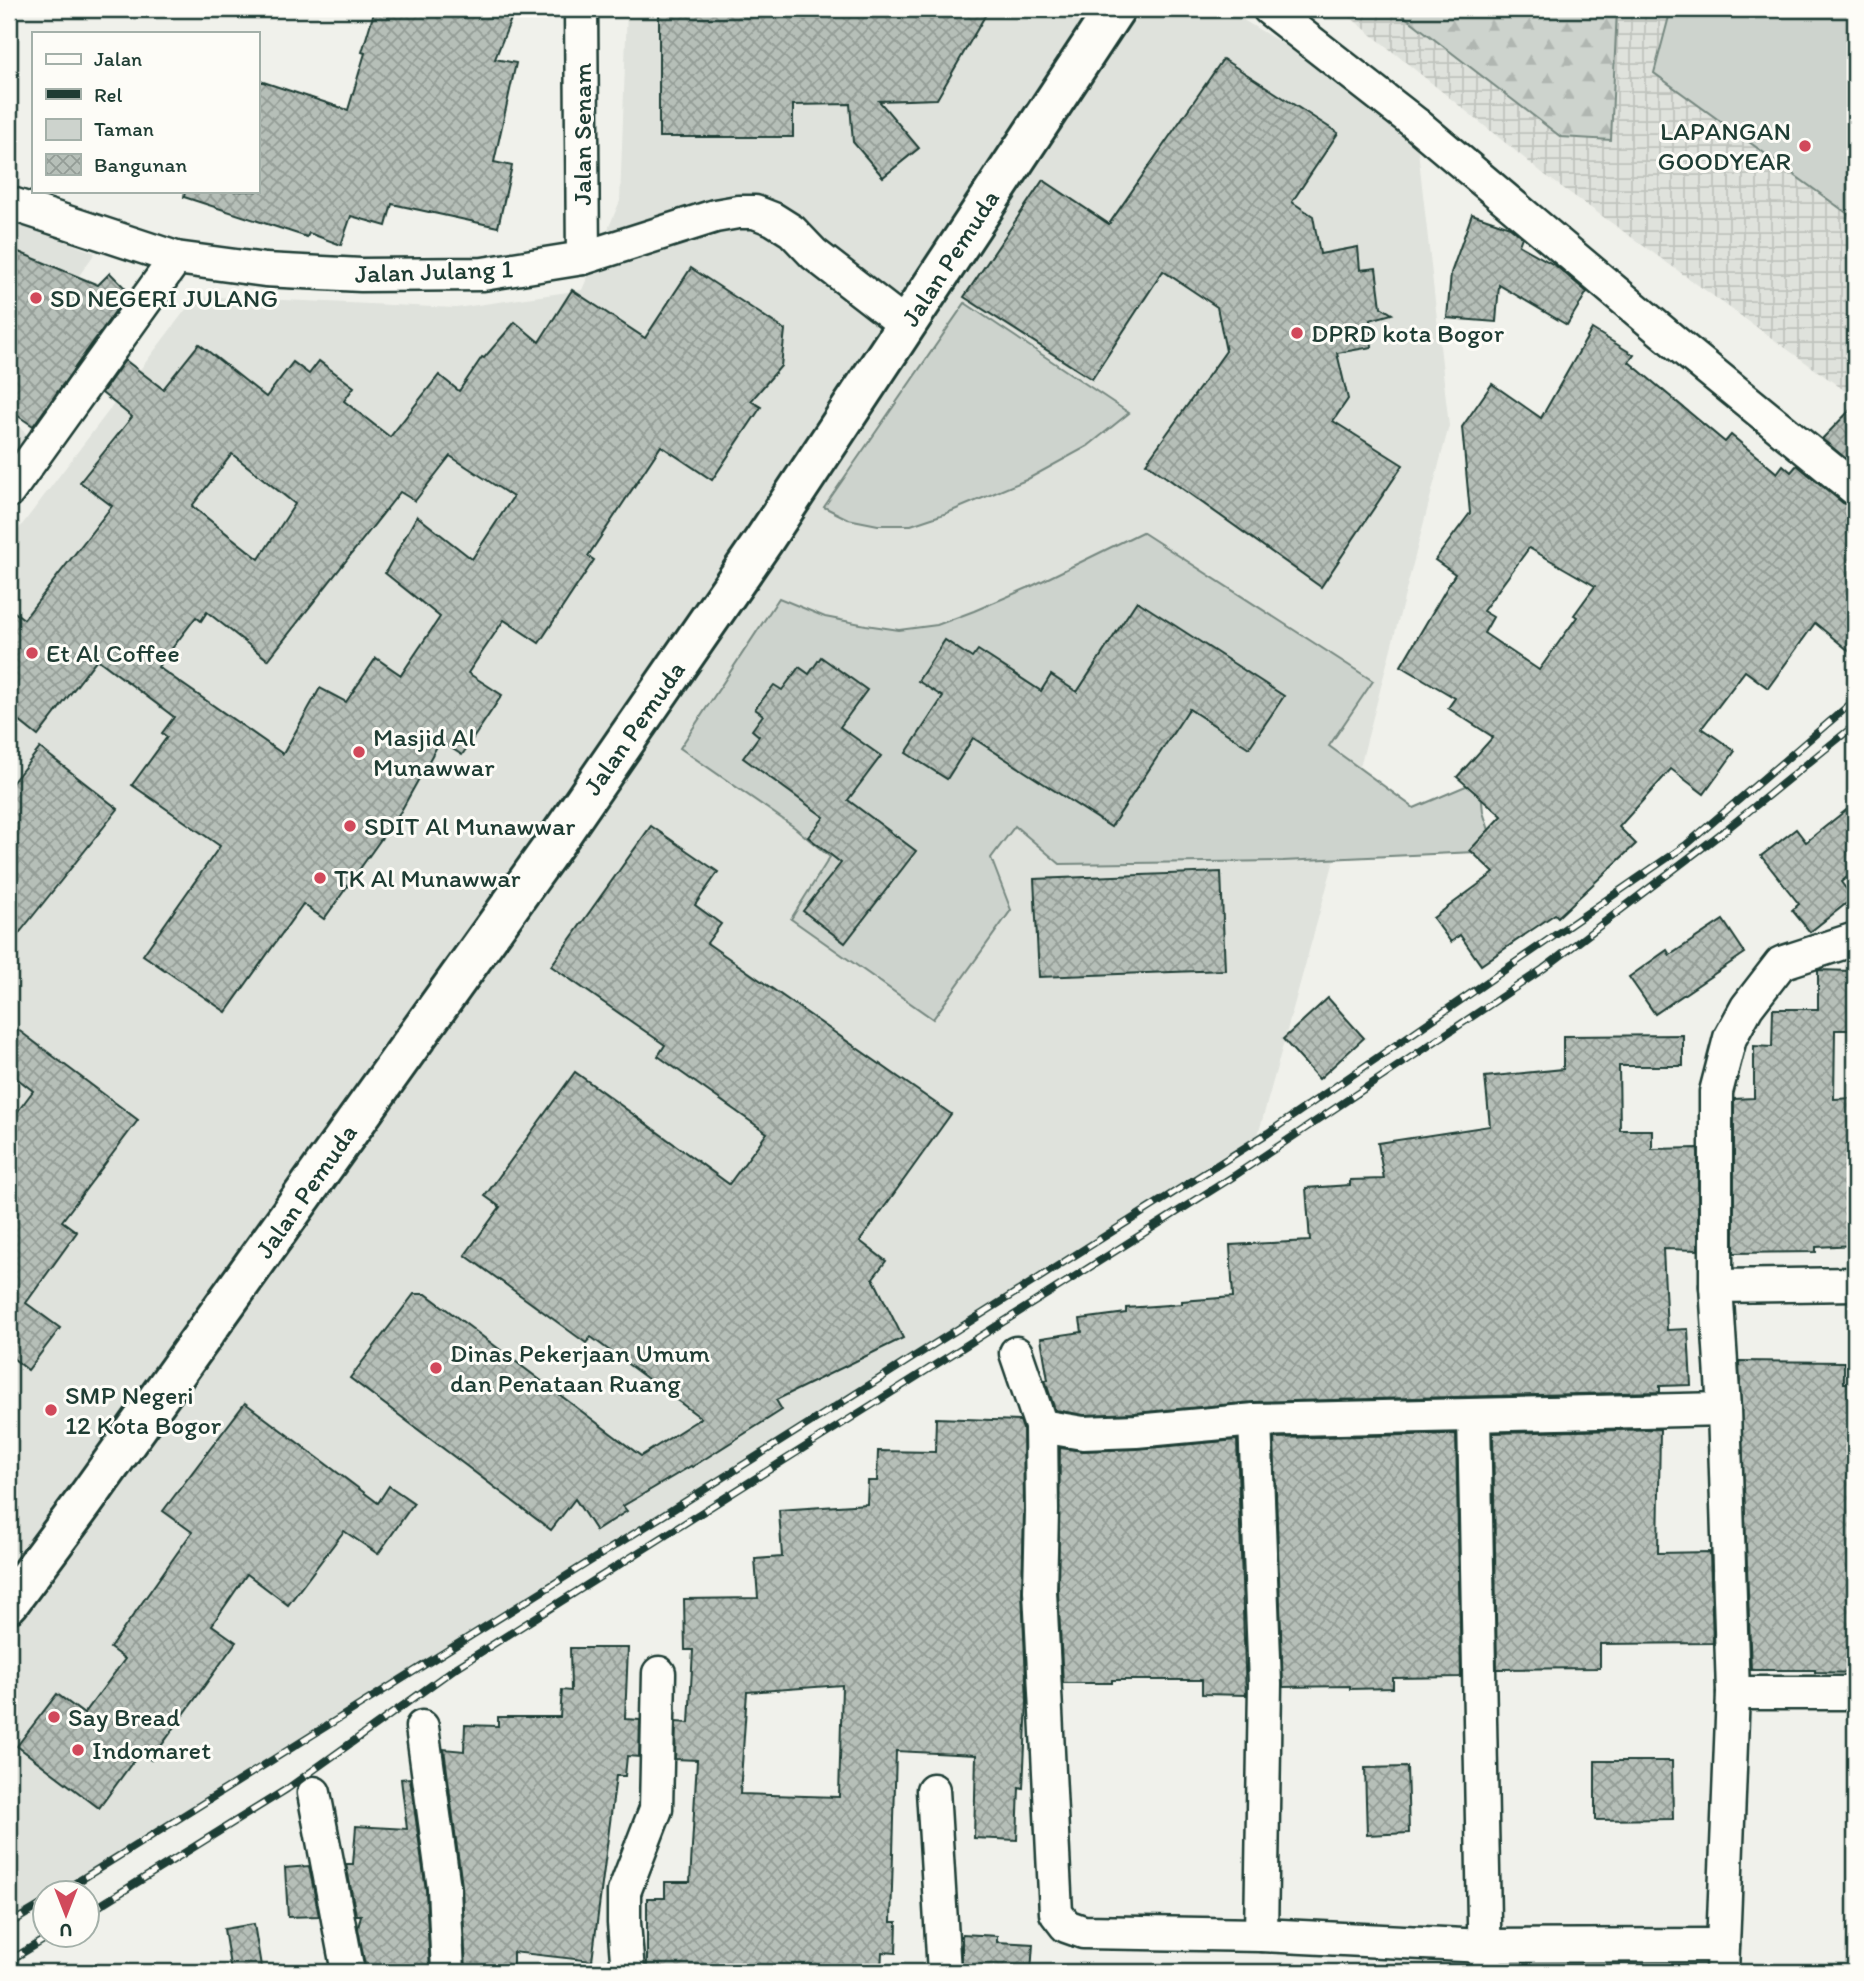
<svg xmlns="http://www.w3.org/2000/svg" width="1864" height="1981" viewBox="0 0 1864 1981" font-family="Itim,sans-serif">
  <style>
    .built { fill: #dfe2dc }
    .industrial { fill: url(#industrial-grid) }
    .green { fill: #cdd3cd; stroke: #768880; stroke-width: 2 }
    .forest { fill: url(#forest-firs); stroke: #768880; stroke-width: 2 }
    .building { fill: url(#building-cross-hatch); stroke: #1f3d34; stroke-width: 2; fill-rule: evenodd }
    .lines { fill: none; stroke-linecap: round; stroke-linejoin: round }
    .street-casing { stroke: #1f3d34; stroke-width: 37 }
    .primary-casing { stroke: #1f3d34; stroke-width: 44 }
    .street { stroke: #fdfcf7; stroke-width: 32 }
    .primary { stroke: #fdfcf7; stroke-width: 38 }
    .rail-casing { stroke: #1f3d34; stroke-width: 8 }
    .rail { stroke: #fdfcf7; stroke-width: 5; stroke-dasharray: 16; stroke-linecap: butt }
    .poi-dot { fill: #d1495b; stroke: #fdfcf7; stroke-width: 2.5 }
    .labels { text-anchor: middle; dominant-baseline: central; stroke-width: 6; stroke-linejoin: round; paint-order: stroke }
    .poi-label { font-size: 26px; fill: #1f3d34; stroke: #fdfcf7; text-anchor: start }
    .street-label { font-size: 26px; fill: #1f3d34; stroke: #fdfcf7 }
  </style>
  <defs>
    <pattern id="industrial-grid" width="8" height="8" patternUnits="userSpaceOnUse" patternTransform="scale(1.75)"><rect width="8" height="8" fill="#dfe2dc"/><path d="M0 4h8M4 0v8" fill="none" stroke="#bfc3bd"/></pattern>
    <pattern id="forest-firs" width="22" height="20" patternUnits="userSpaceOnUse" patternTransform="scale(1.75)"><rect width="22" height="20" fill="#cdd3cd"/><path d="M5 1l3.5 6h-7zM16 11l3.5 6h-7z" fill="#b0b6b1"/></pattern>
    <pattern id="building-cross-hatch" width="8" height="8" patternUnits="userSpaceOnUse" patternTransform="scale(1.75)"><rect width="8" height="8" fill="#b6bfb8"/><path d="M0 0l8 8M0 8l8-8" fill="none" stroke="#939c96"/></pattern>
  </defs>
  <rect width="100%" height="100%" fill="#f0f1eb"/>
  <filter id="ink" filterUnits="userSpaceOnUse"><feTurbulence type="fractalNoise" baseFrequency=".0143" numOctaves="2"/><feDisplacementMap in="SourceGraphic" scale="14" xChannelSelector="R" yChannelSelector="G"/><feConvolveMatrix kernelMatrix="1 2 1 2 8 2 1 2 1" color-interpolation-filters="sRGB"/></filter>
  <g filter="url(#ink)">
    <!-- built -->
    <g class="built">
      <path d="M627 9H1225L1415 123 1449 426 1361 763 1257 1139 864 1388 58 1893 46 1894 45 1902 9 1924V542L196 296 456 308 582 290 620 201Z"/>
      <path d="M9 219 95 253 9 375Z"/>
      <path d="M9 418 30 437 9 464Z"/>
    </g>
    <!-- industrial -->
    <path class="industrial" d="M1340 9H1855V398L1545 175Z"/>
    <!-- green -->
    <g class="green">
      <path d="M1671 9H1855V219L1654 73Z"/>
      <path d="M965 303 1129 413 1088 446 1026 480 947 513 911 525H878L848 519 824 507Z"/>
      <path d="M1142 532 1373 681 1329 746 1414 808 1480 780 1483 812 1496 851 1283 861 1060 864 1015 826 991 858 1011 910 933 1019 791 919 830 857 794 827 680 748 779 598 825 617 866 625 899 630 937 625 974 611 1032 586Z"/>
    </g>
    <!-- forest -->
    <path class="forest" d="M1395 9H1617L1611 140 1561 137Z"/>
    <!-- building -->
    <g class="building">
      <path d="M375 9H515L495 59 516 63 494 162 512 166 498 227 392 204 386 226 351 216 341 245 309 233 307 237 184 197 185 191H257V80L348 110 365 53 362 52Z"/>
      <path d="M659 9H989L937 99 879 101 919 148 883 177 853 142 850 104 793 105V137H659Z"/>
      <path d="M1223 59 1338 133 1292 202 1313 216 1320 254 1358 247 1360 270 1376 268 1381 307 1392 314 1370 320 1372 347 1337 353 1348 399 1333 421 1403 465 1321 587 1146 463 1226 351 1217 307 1163 271 1092 379 964 297 1043 180 1109 224Z"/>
      <path d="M1472 214 1510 227 1522 237 1519 245 1556 266 1587 292 1567 325 1499 285 1496 322 1447 318 1451 273Z"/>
      <path d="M9 248 98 285 110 273 129 292 33 426 9 410Z"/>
      <path d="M691 268 785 330 781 366 751 401 761 407 712 480 661 446 588 556 594 560 539 643 504 620 468 673 502 695 462 755 440 741 401 811 324 919 303 904 226 1012 143 955 220 846 132 785 167 737 162 733 174 717 97 659 38 736 9 713V608L24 619 112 506 80 482 132 417 102 393 125 360 163 389 199 344 266 397 293 362 309 374 319 361 354 387 344 401 390 437 439 375 459 391 482 357 484 358 515 322 539 342 572 290 645 338ZM232 454 295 504 259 559 192 506ZM450 456 513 497 472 559 417 516 385 573 440 617 401 675 376 658 346 702 320 688 283 754 158 667 196 617 201 621 207 612 268 660 400 492 415 501Z"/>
      <path d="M1592 329 1634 355 1629 362 1725 442 1731 435 1777 473 1783 465 1791 472 1797 465 1843 503 1855 507V656L1815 623 1768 688 1745 671 1702 728 1735 751 1704 794 1671 769 1619 827 1636 844 1558 917 1555 914 1481 965 1460 935 1451 942 1433 918 1494 873 1470 850 1502 816 1457 777 1493 737 1448 708 1455 698 1401 666 1455 574 1435 560 1470 513 1462 427 1492 384 1541 418ZM1529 548 1595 586 1574 615 1577 617 1539 670 1484 633 1493 617 1483 611Z"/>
      <path d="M1855 405V466L1822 439Z"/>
      <path d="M1137 601 1284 696 1249 748 1189 709 1111 827 973 738 947 779 906 753 943 697 918 681 945 640 972 658 978 650 1041 691 1051 675 1077 692Z"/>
      <path d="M821 657 867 690 840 727 881 756 848 800 916 851 845 943 803 911 841 863 808 837 824 817 743 758 759 736 752 730 763 715 755 709 774 685 782 690 799 667 809 674Z"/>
      <path d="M40 748 118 809 9 946V787Z"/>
      <path d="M1855 803V871L1841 882 1853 898 1810 932 1792 910 1799 904 1761 856 1796 829 1806 842Z"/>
      <path d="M651 826 718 872 695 905 721 924 707 943 951 1114 860 1241 886 1261 873 1278 903 1338 776 1400 782 1410 692 1467 691 1466 623 1506 627 1511 596 1531 575 1499 551 1530 350 1378 414 1294H426L641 1456 701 1418 591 1337 586 1343 465 1255 500 1207 485 1196 575 1072 729 1184 767 1133 658 1056 665 1045 551 966Z"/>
      <path d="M1221 872 1225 970 1039 977 1034 879Z"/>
      <path d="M1723 920 1745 953 1655 1014 1629 977 1667 950 1670 955Z"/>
      <path d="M1818 970 1852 971 1851 1030H1835L1834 1099 1855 1098V1245L1816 1247V1252L1734 1253V1099L1754 1098V1046L1772 1047 1773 1009H1818Z"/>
      <path d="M1328 998 1364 1038 1319 1079 1283 1039Z"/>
      <path d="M9 1023 138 1120 62 1221 77 1232 26 1303 60 1328 28 1370 9 1355V1123L33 1091 9 1072Z"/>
      <path d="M1683 1035V1066H1619L1620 1130H1652V1149L1698 1148V1250L1663 1249 1667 1330 1688 1329 1691 1385 1660 1386V1392L1254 1402 1135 1413 1084 1415 1055 1410 1045 1380H1048L1041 1338 1082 1332 1080 1319 1126 1313V1308L1182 1304V1301L1233 1297 1230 1245 1310 1241 1306 1188 1350 1185V1180L1384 1179 1378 1143 1490 1126 1485 1077 1563 1069V1036Z"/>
      <path d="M1739 1361 1844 1362V1383H1855V1673L1815 1672V1670H1751Z"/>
      <path d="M245 1403 378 1503 389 1486 414 1503 378 1554 344 1531 288 1605 247 1574 212 1625 236 1642 151 1760 140 1752 99 1808 17 1746 57 1694 84 1714 125 1659 110 1648 192 1532 163 1511Z"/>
      <path d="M936 1418 1020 1421 1023 1429 1024 1511 1022 1592 1027 1701 1023 1788 1019 1787 1017 1840 974 1838 976 1755 896 1751 891 1922H897L896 1953 882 1952 881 1972H781V1969H679V1972H647V1898H665V1882H690L697 1760 675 1759 676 1722 689 1723 693 1650H685L684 1599 758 1598 755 1559 782 1557 779 1510 867 1504 868 1481H877L878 1451 935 1452ZM842 1685 839 1797 740 1794 747 1692Z"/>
      <path d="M1660 1429 1658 1553 1710 1552 1713 1643 1600 1644V1668L1497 1669 1493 1433Z"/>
      <path d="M1456 1434 1461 1677 1393 1678V1688L1350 1689V1686L1283 1687 1274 1438Z"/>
      <path d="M1237 1440 1246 1695 1202 1694V1680H1112V1683H1063L1058 1591 1060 1448 1083 1451 1137 1449Z"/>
      <path d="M570 1648H628L625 1719 640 1720 639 1757 627 1756 625 1776H616L592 1961 513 1952V1972H466L462 1886 444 1749 464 1751 465 1725 498 1726V1717H560L562 1690 571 1691Z"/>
      <path d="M1595 1761H1672L1673 1819 1595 1820Z"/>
      <path d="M1407 1767 1409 1833 1367 1835 1365 1768Z"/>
      <path d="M410 1778 426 1890 430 1972H377L366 1971 358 1928 361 1915H356L346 1864H353L356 1826 407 1829 401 1779Z"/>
      <path d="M309 1866 319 1916 288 1917 285 1868Z"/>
      <path d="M254 1924 262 1972H231L224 1929Z"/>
      <path d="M962 1934 997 1936V1942L1033 1944 1031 1972H962Z"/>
    </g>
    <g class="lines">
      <!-- street casing -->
      <g class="street-casing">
        <g id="street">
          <path d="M581 9 583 258"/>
          <path d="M1269 9 1415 123 1676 343 1855 489"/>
          <path d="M9 203 176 258 265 270 361 275 483 274 583 258 715 216 738 212H755L773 219 792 231 814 254 906 325"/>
          <path d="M9 491 176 258"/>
          <path d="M1716 1286 1855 1284"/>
          <path d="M1016 1353 1041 1426 1042 1511 1040 1591 1056 1913 1066 1926 1083 1932 1261 1935 1484 1946 1723 1945"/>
          <path d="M1474 1415 1485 1972"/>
          <path d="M1255 1420 1265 1684 1261 1935"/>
          <path d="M1041 1426 1083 1433 1136 1431 1255 1420 1724 1409"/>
          <path d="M1733 1693H1855"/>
          <path d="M422 1727 444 1888 448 1972"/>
          <path d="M933 1790 944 1972"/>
          <path d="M314 1793 348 1972"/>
          <path d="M628 1972 624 1923V1892L656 1809 659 1673"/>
          <path d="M1722 1972 1733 1693 1724 1409 1716 1286V1092L1730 1038 1747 1007 1781 963 1855 939"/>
        </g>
      </g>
      <!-- primary casing -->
      <g class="primary-casing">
        <path id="primary" d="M9 1603 84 1502 562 833 624 743 764 540 1115 9"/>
      </g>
      <!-- street -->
      <use href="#street" class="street"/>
      <!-- primary -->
      <use href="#primary" class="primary"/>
      <!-- rail casing -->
      <g class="rail-casing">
        <g id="rail">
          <path d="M58 1894 675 1508 1268 1133 1686 845 1855 700"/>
          <path d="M88 1913 287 1789 454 1669 1234 1176 1543 969 1723 832 1855 725"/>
          <path d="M9 1924 46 1902"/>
          <path d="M9 1961 50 1936"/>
        </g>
      </g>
      <!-- rail -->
      <use href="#rail" class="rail"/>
    </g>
  </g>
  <!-- markers -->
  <g class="poi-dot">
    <circle cx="1805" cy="146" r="7"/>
    <circle cx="36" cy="298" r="7"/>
    <circle cx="1297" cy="333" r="7"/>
    <circle cx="32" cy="653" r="7"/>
    <circle cx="359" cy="752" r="7"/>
    <circle cx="350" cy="826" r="7"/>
    <circle cx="320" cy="878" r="7"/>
    <circle cx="436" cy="1368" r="7"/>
    <circle cx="51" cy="1410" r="7"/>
    <circle cx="54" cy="1717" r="7"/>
    <circle cx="78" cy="1750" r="7"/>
  </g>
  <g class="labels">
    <!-- poi labels -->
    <g class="poi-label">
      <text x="1791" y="131" text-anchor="end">LAPANGAN<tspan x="1791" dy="30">GOODYEAR</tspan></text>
      <text x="50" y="298">SD NEGERI JULANG</text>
      <text x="1311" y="333">DPRD kota Bogor</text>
      <text x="46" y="653">Et Al Coffee</text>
      <text x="373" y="737">Masjid Al<tspan x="373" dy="30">Munawwar</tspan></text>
      <text x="364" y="826">SDIT Al Munawwar</text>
      <text x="334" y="878">TK Al Munawwar</text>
      <text x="450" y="1353">Dinas Pekerjaan Umum<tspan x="450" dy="30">dan Penataan Ruang</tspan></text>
      <text x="65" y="1395">SMP Negeri<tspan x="65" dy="30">12 Kota Bogor</tspan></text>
      <text x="68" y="1717">Say Bread</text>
      <text x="92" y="1750">Indomaret</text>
    </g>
    <!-- street labels -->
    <g class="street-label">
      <text transform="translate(582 134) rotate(-90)">Jalan Senam</text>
      <text transform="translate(950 258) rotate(-57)">Jalan Pemuda</text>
      <text transform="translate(434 271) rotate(-2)">Jalan Julang 1</text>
      <text transform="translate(634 728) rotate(-55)">Jalan Pemuda</text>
      <text transform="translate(306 1191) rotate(-55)">Jalan Pemuda</text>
    </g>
  </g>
  <!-- margin -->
  <rect width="1864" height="1981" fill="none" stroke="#fdfcf7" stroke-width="35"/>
  <rect x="18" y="18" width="1829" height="1946" fill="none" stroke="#1f3d34" stroke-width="2.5" filter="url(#ink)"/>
  <!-- legend -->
  <rect x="32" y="32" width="228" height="161" fill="#fdfcf7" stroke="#a4b0a9" stroke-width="2"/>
  <rect x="46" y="54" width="35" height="10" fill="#fdfcf7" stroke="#a4b0a9" stroke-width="2"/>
  <text x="94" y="66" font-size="21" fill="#1f3d34">Jalan</text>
  <rect x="46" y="89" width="35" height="10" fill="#1f3d34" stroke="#a4b0a9" stroke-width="2"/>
  <text x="94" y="102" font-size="21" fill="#1f3d34">Rel</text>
  <rect x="46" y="119" width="35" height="21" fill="#cdd3cd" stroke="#a4b0a9" stroke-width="2"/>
  <text x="94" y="136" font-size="21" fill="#1f3d34">Taman</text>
  <rect x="46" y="154" width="35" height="21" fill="url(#building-cross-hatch)" stroke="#a4b0a9" stroke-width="2"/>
  <text x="94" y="172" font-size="21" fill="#1f3d34">Bangunan</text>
  <!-- north arrow -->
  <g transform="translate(66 1914) rotate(180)"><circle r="33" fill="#fdfcf7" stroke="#a4b0a9" stroke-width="2"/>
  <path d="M0-5L12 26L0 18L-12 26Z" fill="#d1495b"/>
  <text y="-10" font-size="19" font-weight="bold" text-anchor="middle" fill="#1f3d34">U</text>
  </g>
</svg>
